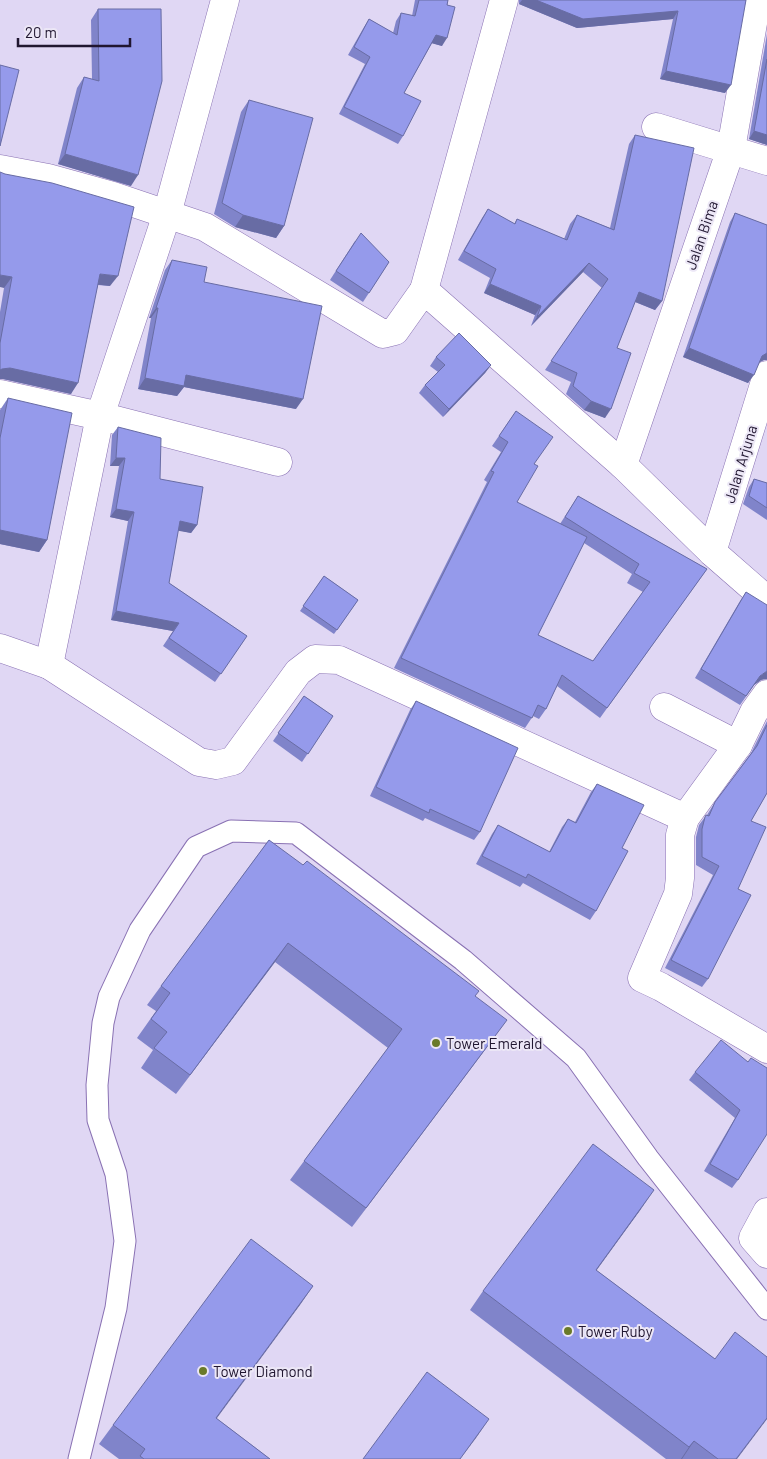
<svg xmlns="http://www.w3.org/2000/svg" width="767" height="1459" viewBox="0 0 767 1459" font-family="Barlow,sans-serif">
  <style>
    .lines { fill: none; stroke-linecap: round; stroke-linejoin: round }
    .service-casing { stroke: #8971b3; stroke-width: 23 }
    .minor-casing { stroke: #8971b3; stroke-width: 29 }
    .service { stroke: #fff; stroke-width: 21 }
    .minor { stroke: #fff; stroke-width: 28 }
    .wall { fill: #8084ca; fill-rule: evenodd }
    .shaded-wall { fill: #686ca4 }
    .building { fill: #959aeb; stroke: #686ca4 }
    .poi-dot { fill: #6a7a29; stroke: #ece7f6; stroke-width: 2 }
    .labels { text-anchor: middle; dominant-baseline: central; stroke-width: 4; stroke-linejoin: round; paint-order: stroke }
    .street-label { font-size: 15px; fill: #201630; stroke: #ece7f6 }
    .poi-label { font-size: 15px; fill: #201630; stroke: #ece7f6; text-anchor: start }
  </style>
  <rect width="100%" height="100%" fill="#e0d7f4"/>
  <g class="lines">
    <!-- service casing -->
    <g class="service-casing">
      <path id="service" d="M79 1459 116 1308 125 1241 116 1174 98 1120 97 1085 103 1023 109 997 140 930 196 847 231 831 296 833 463 960 576 1058 648 1158 767 1309"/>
    </g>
    <!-- minor casing -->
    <g class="minor-casing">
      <g id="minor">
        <path d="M656 127 767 161"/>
        <path d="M0 169 48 178 113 196 205 227 383 334 395 331 424 290 623 465 712 552 767 600"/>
        <path d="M424 290 504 0"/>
        <path d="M0 394 100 416 278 462"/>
        <path d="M623 465 731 149 757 0"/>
        <path d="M712 552 767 375"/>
        <path d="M0 648 49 665 199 762 216 765 233 761 298 672 315 659 339 660 685 818"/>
        <path d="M49 665 100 416 167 214 225 0"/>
        <path d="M767 694 754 712 738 745 685 818 680 835V878L678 894 642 978 661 987 767 1049"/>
        <path d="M664 707 738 745"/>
        <path d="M767 1212 753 1238 767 1254"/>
      </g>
    </g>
    <!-- service -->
    <use href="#service" class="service"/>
    <!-- minor -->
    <use href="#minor" class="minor"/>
  </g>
  <!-- wall -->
  <g class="wall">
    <path d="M415 0H448L442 46 432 43 404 93 403 136 398 144 339 114 365 64 348 55 364 27 369 19 393 33 396 21 401 13 412 16Z"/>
    <path d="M519 0H746L725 93 660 79 673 19 577 28 519 4Z"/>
    <path d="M98 9 131 186 58 164 77 88 84 77 92 79 91 20Z"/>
    <path d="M767 34V145L749 139Z"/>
    <path d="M249 100 284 226 276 238 235 227 214 214 241 112Z"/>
    <path d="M635 135 662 301 655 310 635 302 617 348 605 418 584 410 566 394 571 382 545 370 602 288 583 272 531 326 535 315 484 293 490 278 458 260 482 218 488 209 514 224 517 219 564 239 570 224 577 215 610 228 629 144Z"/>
    <path d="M5 174 110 286 98 285 71 394 3 379H0V312L4 288Z"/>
    <path d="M735 213 767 225V360H764L759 362 748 383 683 357 730 222Z"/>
    <path d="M355 241 389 262 363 302 330 280Z"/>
    <path d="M172 260 204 282 296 409 184 387 177 396 138 389 151 318H149L165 270Z"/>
    <path d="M436 357 491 365 485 373 443 417 419 393 425 385 438 372 430 366Z"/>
    <path d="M8 398 47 540 39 552 0 544V410Z"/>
    <path d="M516 411 534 464 517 502 560 524 578 496 707 569 600 718 557 686 546 709 539 719 533 716 525 728 394 668 487 482 484 480 501 452 492 446ZM584 543 632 574 627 583 643 592 593 661 538 635Z"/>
    <path d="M118 427 197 525 191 533 178 530 169 583 247 636 215 682 163 646 173 631 111 620 128 521 110 517 119 466H110L112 435Z"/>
    <path d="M754 479 767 483V520L743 504 749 487Z"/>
    <path d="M324 576 358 600 334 634 300 611Z"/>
    <path d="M746 592 763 604 761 680 754 685 740 705 695 678 740 601Z"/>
    <path d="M304 696 333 716 302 762 273 741Z"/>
    <path d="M416 701 480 832 474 840 425 818 423 821 370 796 410 710Z"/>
    <path d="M767 721V793L751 821 738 889 708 979 702 987 665 968 713 875 696 865V837L699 825 705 817 707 815 715 802 751 753Z"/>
    <path d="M597 784 622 848 596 911 590 920 523 883 520 887 476 864 492 834 498 825 549 852 562 827 568 819 575 822 591 792Z"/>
    <path d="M269 840 493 1039 352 1227 290 1180 388 1048 275 962 176 1094 141 1068 153 1050 137 1038 156 1011 147 1005 161 986Z"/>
    <path d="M748 1062 738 1180 732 1188 704 1171 735 1118 689 1080 695 1072Z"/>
    <path d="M641 1209 596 1270 715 1359 737 1459H666L470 1310 483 1291Z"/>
    <path d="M313 1286 216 1418 270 1459H119L99 1444 113 1425Z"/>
  </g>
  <!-- shaded-wall -->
  <g class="shaded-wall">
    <path d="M522 0H536L678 11 673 19 577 28 519 4Z"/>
    <path d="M436 35 447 38 442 46 431 43Z"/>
    <path d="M666 71 731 85 725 93 660 79Z"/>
    <path d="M754 131 767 135V145L749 139Z"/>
    <path d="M65 154 138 175 131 186 58 164Z"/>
    <path d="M243 215 284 226 276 238 235 227Z"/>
    <path d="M589 263 583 272 531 326 537 317Z"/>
    <path d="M100 274 118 276 110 286 93 284Z"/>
    <path d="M0 275 12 277 4 288 0 287Z"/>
    <path d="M490 284 541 306 535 315 484 293Z"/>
    <path d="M639 292 662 301 655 310 633 301Z"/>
    <path d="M156 308H158L151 318H149Z"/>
    <path d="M689 348 754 375 748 383 683 357Z"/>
    <path d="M767 353V360H764L756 364 762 356Z"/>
    <path d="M491 365 485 373 443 417 449 409Z"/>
    <path d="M10 368 78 383 71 394 3 379H0V370L2 369Z"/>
    <path d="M186 375 303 399 296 409 184 387 177 396 138 389 145 378Z"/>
    <path d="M591 401 611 409 605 418 584 410Z"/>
    <path d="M116 458H125L119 466H110Z"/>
    <path d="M116 509 134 512 128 521 110 517Z"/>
    <path d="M180 521 197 525 191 533 174 530Z"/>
    <path d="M0 530 47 540 39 552 0 544Z"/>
    <path d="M116 611 179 623 173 631 111 620Z"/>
    <path d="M767 671V679L761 680 754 685 740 705 760 676Z"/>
    <path d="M288 943 275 962 176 1094 190 1075Z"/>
    <path d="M507 1020 493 1039 352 1227 366 1208Z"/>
    <path d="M654 1190 641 1209 583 1289 596 1270Z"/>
    <path d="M313 1286 300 1305 203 1437 216 1418Z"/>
    <path d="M767 1418V1419L737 1459H736Z"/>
    <path d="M489 1419 476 1438 460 1459Z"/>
    <path d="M694 1441 682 1459H681L689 1447Z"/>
  </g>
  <!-- building -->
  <g class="building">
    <path d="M419 0H448L447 5 455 7 447 38 436 35 404 93 421 101 403 136 344 107 370 57 354 47 369 19 397 35 401 13 415 16Z"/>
    <path d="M536 0H746L731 85 666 71 678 11 583 19Z"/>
    <path d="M98 9H161L162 81 138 175 65 154 84 77 99 81Z"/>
    <path d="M767 59V135L754 131Z"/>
    <path d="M0 65 19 70 0 146Z"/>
    <path d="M249 100 313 118 284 226 243 215 222 203Z"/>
    <path d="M635 135 694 148 662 301 639 292 617 348 631 353 611 409 591 401 573 386 577 373 551 361 608 279 589 263 537 317 541 306 490 284 496 269 464 251 488 209 515 224 517 219 567 240 577 215 614 230Z"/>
    <path d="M0 172 5 174 52 183 134 207 118 276 100 274 78 383 10 368 2 369 0 370V343L12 277 0 275Z"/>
    <path d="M735 213 767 225V353L762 356 754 375 689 348Z"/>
    <path d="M361 233 389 262 369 293 336 271Z"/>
    <path d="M172 260 207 267 204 282 322 306 303 399 186 375 184 386 145 378 158 308H156Z"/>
    <path d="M459 333 491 365 449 409 425 385 445 365 436 357Z"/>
    <path d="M8 398 72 413 47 540 0 530V438Z"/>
    <path d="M516 411 553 437 534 464 538 466 517 502 587 537 538 635 593 661 650 582 634 573 639 564 565 517 578 496 707 569 607 708 562 675 546 709 538 705 532 718 401 658 494 472 491 471 508 442 499 436Z"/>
    <path d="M118 427 161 438 160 479 203 487 197 525 180 521 169 583 247 636 221 674 169 638 179 623 116 611 134 512 116 509 125 458H116Z"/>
    <path d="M754 479 767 483V508L749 496Z"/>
    <path d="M324 576 358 600 337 630 303 606Z"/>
    <path d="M746 592 767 605V671L760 676 746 696 701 669Z"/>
    <path d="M304 696 333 716 308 754 278 733Z"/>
    <path d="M416 701 518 748 480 832 430 809 429 813 376 787Z"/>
    <path d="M767 725V793L751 821 766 827 738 889 751 895 708 979 671 960 719 866 702 857V829L705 817 706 815 709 816 715 802 757 746Z"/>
    <path d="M597 784 644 805 622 848 628 851 596 911 528 874 526 878 482 856 498 825 550 852 568 819 576 823Z"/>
    <path d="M269 840 303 865 307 861 479 991 475 996 507 1020 366 1208 304 1161 402 1029 288 943 190 1075 154 1048 167 1032 151 1019 170 993 161 986Z"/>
    <path d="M721 1040 748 1062 751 1058 767 1068V1134L738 1180 710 1164 740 1110 695 1072Z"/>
    <path d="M593 1144 654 1190 596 1270 715 1359 735 1332 767 1357V1418L736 1459H718L694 1441 689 1447 483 1291Z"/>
    <path d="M251 1239 313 1286 216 1418 270 1459H144L140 1456 145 1449 113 1425Z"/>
    <path d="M427 1372 489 1419 460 1459H363Z"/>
  </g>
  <!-- markers -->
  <g class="poi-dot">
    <circle cx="436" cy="1043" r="5"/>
    <circle cx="568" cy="1331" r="5"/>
    <circle cx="203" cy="1371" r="5"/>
  </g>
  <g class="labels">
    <!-- street labels -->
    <g class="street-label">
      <text transform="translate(701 235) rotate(-71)">Jalan Bima</text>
      <text transform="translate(740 464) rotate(-73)">Jalan Arjuna</text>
    </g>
    <!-- poi labels -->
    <g class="poi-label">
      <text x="446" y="1043">Tower Emerald</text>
      <text x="578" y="1331">Tower Ruby</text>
      <text x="213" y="1371">Tower Diamond</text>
    </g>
  </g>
  <!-- scale -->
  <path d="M18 38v8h112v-8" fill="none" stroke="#201630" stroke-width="2.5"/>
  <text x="25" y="38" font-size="15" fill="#201630" stroke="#ece7f6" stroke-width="4" paint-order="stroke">20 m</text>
</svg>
